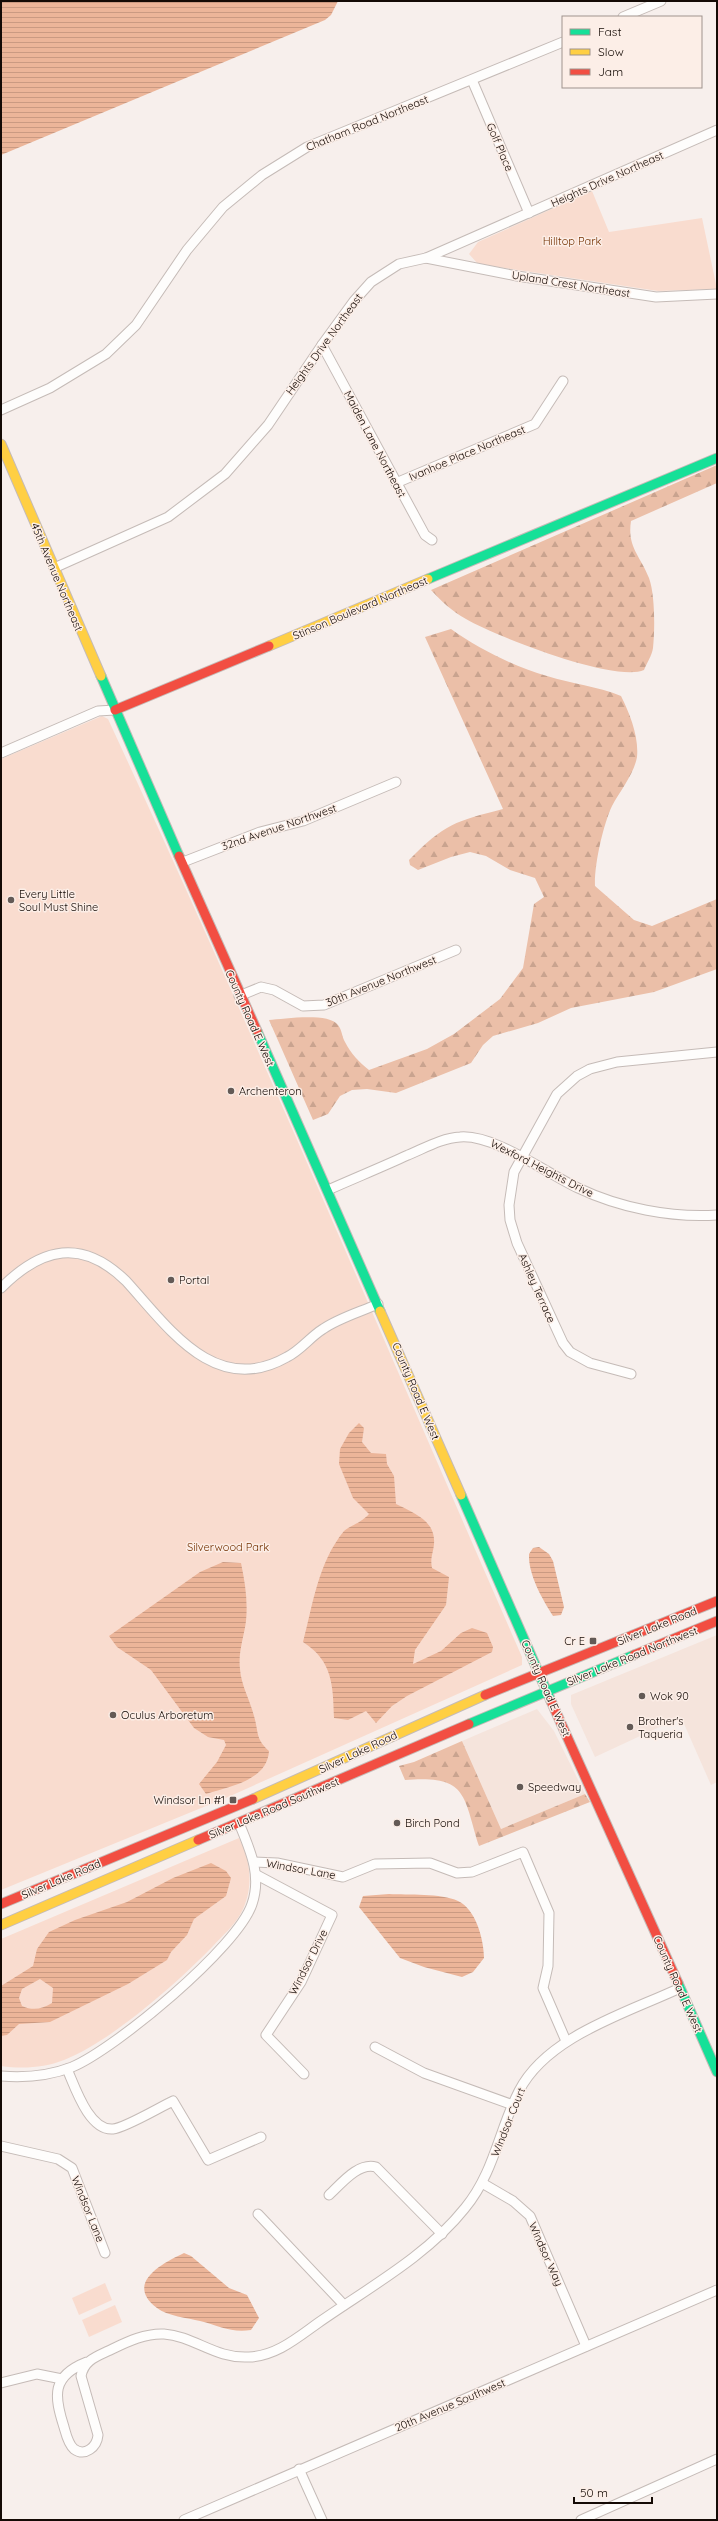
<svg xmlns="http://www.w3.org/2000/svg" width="718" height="2521" viewBox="0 0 718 2521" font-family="Quicksand,sans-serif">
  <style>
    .built { fill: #f5e4dc }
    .forest { fill: url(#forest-firs) }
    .park { fill: #f9dccf }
    .water { fill: url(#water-rules); fill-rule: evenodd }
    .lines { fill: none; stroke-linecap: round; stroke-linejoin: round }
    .street-casing { stroke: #c5bbb7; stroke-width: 11 }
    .fast-casing { stroke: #c5bbb7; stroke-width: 11 }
    .slow-casing { stroke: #c5bbb7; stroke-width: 11 }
    .jam-casing { stroke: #c5bbb7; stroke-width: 11 }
    .street { stroke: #fefdfc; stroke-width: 9 }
    .fast { stroke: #16e098; stroke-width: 9 }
    .slow { stroke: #ffcf43; stroke-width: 9 }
    .jam { stroke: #f24e42; stroke-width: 9 }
    .poi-dot { fill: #635a56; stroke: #fceee7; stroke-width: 1.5 }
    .labels { text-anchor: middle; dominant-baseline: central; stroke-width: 3; stroke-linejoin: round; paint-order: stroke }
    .street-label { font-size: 11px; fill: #140a05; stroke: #fceee7 }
    .park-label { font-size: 11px; fill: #743101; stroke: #fceee7 }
    .poi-label { font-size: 11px; fill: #140a05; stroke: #fceee7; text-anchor: start }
  </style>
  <defs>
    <pattern id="forest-firs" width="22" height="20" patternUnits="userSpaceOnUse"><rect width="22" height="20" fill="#ebbfa8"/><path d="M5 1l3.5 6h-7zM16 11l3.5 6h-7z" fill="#c9a38f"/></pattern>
    <pattern id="water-rules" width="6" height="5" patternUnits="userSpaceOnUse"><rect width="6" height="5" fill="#ecb599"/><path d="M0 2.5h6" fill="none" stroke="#ca9a82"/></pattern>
  </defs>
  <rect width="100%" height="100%" fill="#f7efec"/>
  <!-- built -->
  <g class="built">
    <path d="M717 1635V1782L711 1785 681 1717 595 1757 571 1704V1695Z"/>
    <path d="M537 1709 554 1731 585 1794 501 1829 462 1741Z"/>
  </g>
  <!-- forest -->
  <g class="forest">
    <path d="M717 465V483L631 521C627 547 640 555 649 578 655 594 655 630 653 648 652 655 647 663 644 670 615 683 495 636 466 619 452 611 441 601 431 590Z"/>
    <path d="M451 629C479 649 513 666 547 676 572 684 597 686 621 696 630 714 639 737 637 757 634 774 620 791 612 806 603 825 594 866 595 886L634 920 652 926 717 899V969L654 992 571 1008 538 1023 493 1036 483 1045 471 1063 396 1093 367 1089 352 1090 340 1096 328 1114 313 1120 269 1020C283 1019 329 1012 338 1025 342 1030 342 1037 345 1042 351 1054 359 1062 369 1070L427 1049 454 1034 500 999 523 968 534 904 544 897 535 878 510 870 486 856 470 852 451 857 418 870 410 865 409 860C444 824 456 821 503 809L425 637Z"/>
    <path d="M462 1741 501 1829 585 1794 590 1802 479 1846C463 1795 468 1775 405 1780L399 1766 414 1762Z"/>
  </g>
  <!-- park -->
  <g class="park">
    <path d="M592 191 609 232 702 218 717 289 658 291 478 264 469 254 478 242Z"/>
    <path d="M102 716 108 719C252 1029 385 1344 522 1657V1665L228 1797 1 1890V759Z"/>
    <path d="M239 1838C251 1861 254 1889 241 1913 234 1926 222 1936 213 1946 177 1983 112 2041 64 2060 44 2068 22 2069 1 2066V1939Z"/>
    <path d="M105 2283 112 2300 79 2315 72 2298Z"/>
    <path d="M115 2305 122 2322 89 2337 82 2320Z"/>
  </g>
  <!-- water -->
  <g class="water">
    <path d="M1 1H338L331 15 325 20 1 155Z"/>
    <path d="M359 1423 364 1428 362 1442 371 1453 386 1454 387 1464 394 1476 396 1504C414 1513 436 1521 434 1544 433 1554 430 1558 432 1568L449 1577 446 1605 415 1650 413 1664 441 1651 461 1633 472 1628 487 1633 493 1647 492 1652 407 1696 392 1706 376 1723 366 1711 348 1720 334 1718C333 1686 333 1661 303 1642 313 1604 318 1563 344 1531 349 1526 360 1524 369 1514L353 1498 339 1464 340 1449 349 1433Z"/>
    <path d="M539 1547 549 1554 553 1561 564 1607 561 1615 553 1616C542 1599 528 1574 529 1554L533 1548Z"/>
    <path d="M223 1562 241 1563C245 1582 248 1601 246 1621 244 1637 238 1652 240 1669 241 1685 250 1700 254 1716 259 1733 255 1738 269 1751 267 1781 230 1786 206 1794L199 1784 217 1762 226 1745 224 1740 208 1737 194 1728 151 1670 117 1647 109 1636 200 1572Z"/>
    <path d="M211 1863 226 1871 231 1878 226 1896 194 1919 187 1935 171 1952 167 1960 128 1984 50 2022 19 2024 7 2035 1 2036V1986L33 1966 37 1949 49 1932 75 1920 127 1902 173 1878ZM40 1979 53 1988 52 2003C42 2009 33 2011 22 2006L19 1998 22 1989Z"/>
    <path d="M389 1894C408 1895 441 1893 458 1901 476 1909 484 1940 484 1958L473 1972 462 1977 424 1967 400 1958 359 1907 363 1896Z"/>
    <path d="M184 2253 191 2256 229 2288 247 2295 259 2318 251 2330C231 2333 220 2326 200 2321 188 2318 167 2316 157 2308 124 2283 163 2263 184 2253Z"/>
  </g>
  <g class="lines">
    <!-- street casing -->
    <g class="street-casing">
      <g id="street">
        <path d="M623 17 661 1"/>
        <path d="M472 80 529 213"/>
        <path d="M426 258 517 276 656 297 717 294"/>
        <path d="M322 345 425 535 432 540"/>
        <path d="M1 410 50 388 106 354 136 325 187 250 223 207 262 175 307 147 563 42"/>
        <path d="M396 483 535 424 563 381"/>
        <path d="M54 568 168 517 225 474 268 425 322 345 354 301 371 282 399 264 426 258 717 130"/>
        <path d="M1 753 98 711 115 710"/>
        <path d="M183 862 260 832 303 821 396 782"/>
        <path d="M239 996 261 987 274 990 303 1006 324 1005 456 950"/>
        <path d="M328 1190C355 1178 382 1167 408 1155 425 1148 442 1138 460 1137 494 1134 546 1173 578 1188 620 1208 671 1218 717 1215"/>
        <path d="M1 1288C42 1247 82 1238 126 1281 168 1327 215 1398 287 1357 301 1350 310 1337 323 1329 339 1318 360 1312 378 1304"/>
        <path d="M631 1374 590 1363 570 1352 563 1343 517 1243 510 1220 509 1205 514 1172 557 1094 577 1076 590 1069 617 1062 717 1052"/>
        <path d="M254 1862 277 1863 343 1877 375 1864 430 1863 457 1873 472 1872 523 1852 549 1913 548 1966 543 1988 566 2041"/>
        <path d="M257 1875 332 1915 301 1982 266 2035 304 2074"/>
        <path d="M375 2047 424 2073 513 2105"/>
        <path d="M67 2069C75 2087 89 2131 113 2129 125 2128 160 2107 173 2101L208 2160 261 2137"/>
        <path d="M1 2076C26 2078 49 2076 72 2067 115 2049 238 1947 252 1904 262 1875 250 1850 239 1823"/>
        <path d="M1 2146 58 2159 72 2168 105 2253"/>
        <path d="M482 2183 513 2201 530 2216 586 2346"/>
        <path d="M329 2195C341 2184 358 2162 376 2167L442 2234"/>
        <path d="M258 2214 344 2305"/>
        <path d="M87 2362C51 2376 54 2396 64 2427 66 2434 68 2444 74 2449 85 2457 97 2447 98 2435L81 2376C84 2361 95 2357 108 2351 125 2343 144 2333 164 2334 194 2336 215 2359 249 2357 276 2356 297 2338 318 2323 368 2288 427 2256 465 2208 494 2173 499 2130 519 2091 547 2036 627 2013 680 1988"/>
        <path d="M1 2383 37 2374 62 2379"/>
        <path d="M299 2469 322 2520"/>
        <path d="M184 2520 717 2290"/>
        <path d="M581 2520 717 2459"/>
      </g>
    </g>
    <!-- fast casing -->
    <g class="fast-casing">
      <g id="fast">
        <path d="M428 579 717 458"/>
        <path d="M101 676 179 856"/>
        <path d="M257 1031 380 1311"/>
        <path d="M461 1495 551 1701"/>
        <path d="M469 1724 634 1655"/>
        <path d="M678 1983 717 2072"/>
      </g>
    </g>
    <!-- slow casing -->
    <g class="slow-casing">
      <g id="slow">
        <path d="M1 444 101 676"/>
        <path d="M269 646 428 579"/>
        <path d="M380 1311 461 1495"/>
        <path d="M253 1799 485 1695"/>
        <path d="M1 1925 198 1840"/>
      </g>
    </g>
    <!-- jam casing -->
    <g class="jam-casing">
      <g id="jam">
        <path d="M115 710 269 646"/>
        <path d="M179 856 257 1031"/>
        <path d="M634 1655 717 1621"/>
        <path d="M485 1695 717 1601"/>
        <path d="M551 1701 678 1983"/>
        <path d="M198 1840 469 1724"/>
        <path d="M1 1904 253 1799"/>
      </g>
    </g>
    <!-- street -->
    <use href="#street" class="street"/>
    <!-- fast -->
    <use href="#fast" class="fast"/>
    <!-- slow -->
    <use href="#slow" class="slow"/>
    <!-- jam -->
    <use href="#jam" class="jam"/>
  </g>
  <!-- markers -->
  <g class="poi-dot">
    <circle cx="11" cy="900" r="4"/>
    <circle cx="231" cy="1091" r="4"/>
    <circle cx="171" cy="1280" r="4"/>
    <rect x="589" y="1637" width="8" height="8" rx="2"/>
    <circle cx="642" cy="1696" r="4"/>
    <circle cx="113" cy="1715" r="4"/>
    <circle cx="630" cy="1727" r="4"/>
    <circle cx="520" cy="1787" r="4"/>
    <rect x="229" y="1796" width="8" height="8" rx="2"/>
    <circle cx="397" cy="1823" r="4"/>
  </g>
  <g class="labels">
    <!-- street labels -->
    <g class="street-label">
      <text transform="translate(367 123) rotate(-22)">Chatham Road Northeast</text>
      <text transform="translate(500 147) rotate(67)">Golf Place</text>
      <text transform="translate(607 179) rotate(-24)">Heights Drive Northeast</text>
      <text transform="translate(571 284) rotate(9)">Upland Crest Northeast</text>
      <text transform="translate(324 344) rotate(-54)">Heights Drive Northeast</text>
      <text transform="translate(375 444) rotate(62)">Maiden Lane Northeast</text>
      <text transform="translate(467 453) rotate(-23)">Ivanhoe Place Northeast</text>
      <text transform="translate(57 577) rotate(67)">45th Avenue Northeast</text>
      <text transform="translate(360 608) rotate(-23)">Stinson Boulevard Northeast</text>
      <text transform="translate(279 827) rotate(-19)">32nd Avenue Northwest</text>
      <text transform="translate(381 981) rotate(-22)">30th Avenue Northwest</text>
      <text transform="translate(250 1018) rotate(66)">County Road E West</text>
      <text transform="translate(542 1168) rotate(27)">Wexford Heights Drive</text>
      <text transform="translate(537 1288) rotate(66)">Ashley Terrace</text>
      <text transform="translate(416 1391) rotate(67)">County Road E West</text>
      <text transform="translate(657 1626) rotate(-22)">Silver Lake Road</text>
      <text transform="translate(632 1656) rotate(-22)">Silver Lake Road Northwest</text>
      <text transform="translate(546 1688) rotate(66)">County Road E West</text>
      <text transform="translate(358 1752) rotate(-25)">Silver Lake Road</text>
      <text transform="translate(274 1808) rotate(-23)">Silver Lake Road Southwest</text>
      <text transform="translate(301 1869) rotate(10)">Windsor Lane</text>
      <text transform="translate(61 1879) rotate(-23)">Silver Lake Road</text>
      <text transform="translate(308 1962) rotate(-63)">Windsor Drive</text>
      <text transform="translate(678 1984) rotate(66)">County Road E West</text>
      <text transform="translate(508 2122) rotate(-68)">Windsor Court</text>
      <text transform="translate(88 2209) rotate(68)">Windsor Lane</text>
      <text transform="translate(546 2254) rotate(66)">Windsor Way</text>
      <text transform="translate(450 2405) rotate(-23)">20th Avenue Southwest</text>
    </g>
    <!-- park labels -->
    <g class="park-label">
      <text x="572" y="241">Hilltop Park</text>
      <text x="228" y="1547">Silverwood Park</text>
    </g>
    <!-- poi labels -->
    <g class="poi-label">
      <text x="19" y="894">Every Little<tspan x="19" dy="13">Soul Must Shine</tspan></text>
      <text x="239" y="1091">Archenteron</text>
      <text x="179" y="1280">Portal</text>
      <text x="585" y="1641" text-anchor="end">Cr E</text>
      <text x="650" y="1696">Wok 90</text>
      <text x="121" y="1715">Oculus Arboretum</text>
      <text x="638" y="1721">Brother's<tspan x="638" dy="13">Taqueria</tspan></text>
      <text x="528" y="1787">Speedway</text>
      <text x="225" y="1800" text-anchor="end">Windsor Ln #1</text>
      <text x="405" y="1823">Birch Pond</text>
    </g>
  </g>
  <!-- border -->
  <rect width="718" height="2521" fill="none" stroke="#140a05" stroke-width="4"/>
  <!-- legend -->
  <rect x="562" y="16" width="140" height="72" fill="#fceee7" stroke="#9f938d"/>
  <rect x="570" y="29" width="20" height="6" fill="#16e098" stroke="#9f938d"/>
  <text x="598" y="36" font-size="12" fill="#140a05">Fast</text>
  <rect x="570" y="49" width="20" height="6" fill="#ffcf43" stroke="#9f938d"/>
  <text x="598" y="56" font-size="12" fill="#140a05">Slow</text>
  <rect x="570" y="69" width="20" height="6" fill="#f24e42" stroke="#9f938d"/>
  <text x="598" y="76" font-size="12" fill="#140a05">Jam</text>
  <!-- scale -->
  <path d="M574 2497v6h78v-6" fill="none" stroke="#140a05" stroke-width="2"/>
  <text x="580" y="2497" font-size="12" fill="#140a05" stroke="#fceee7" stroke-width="3" paint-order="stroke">50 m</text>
</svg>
